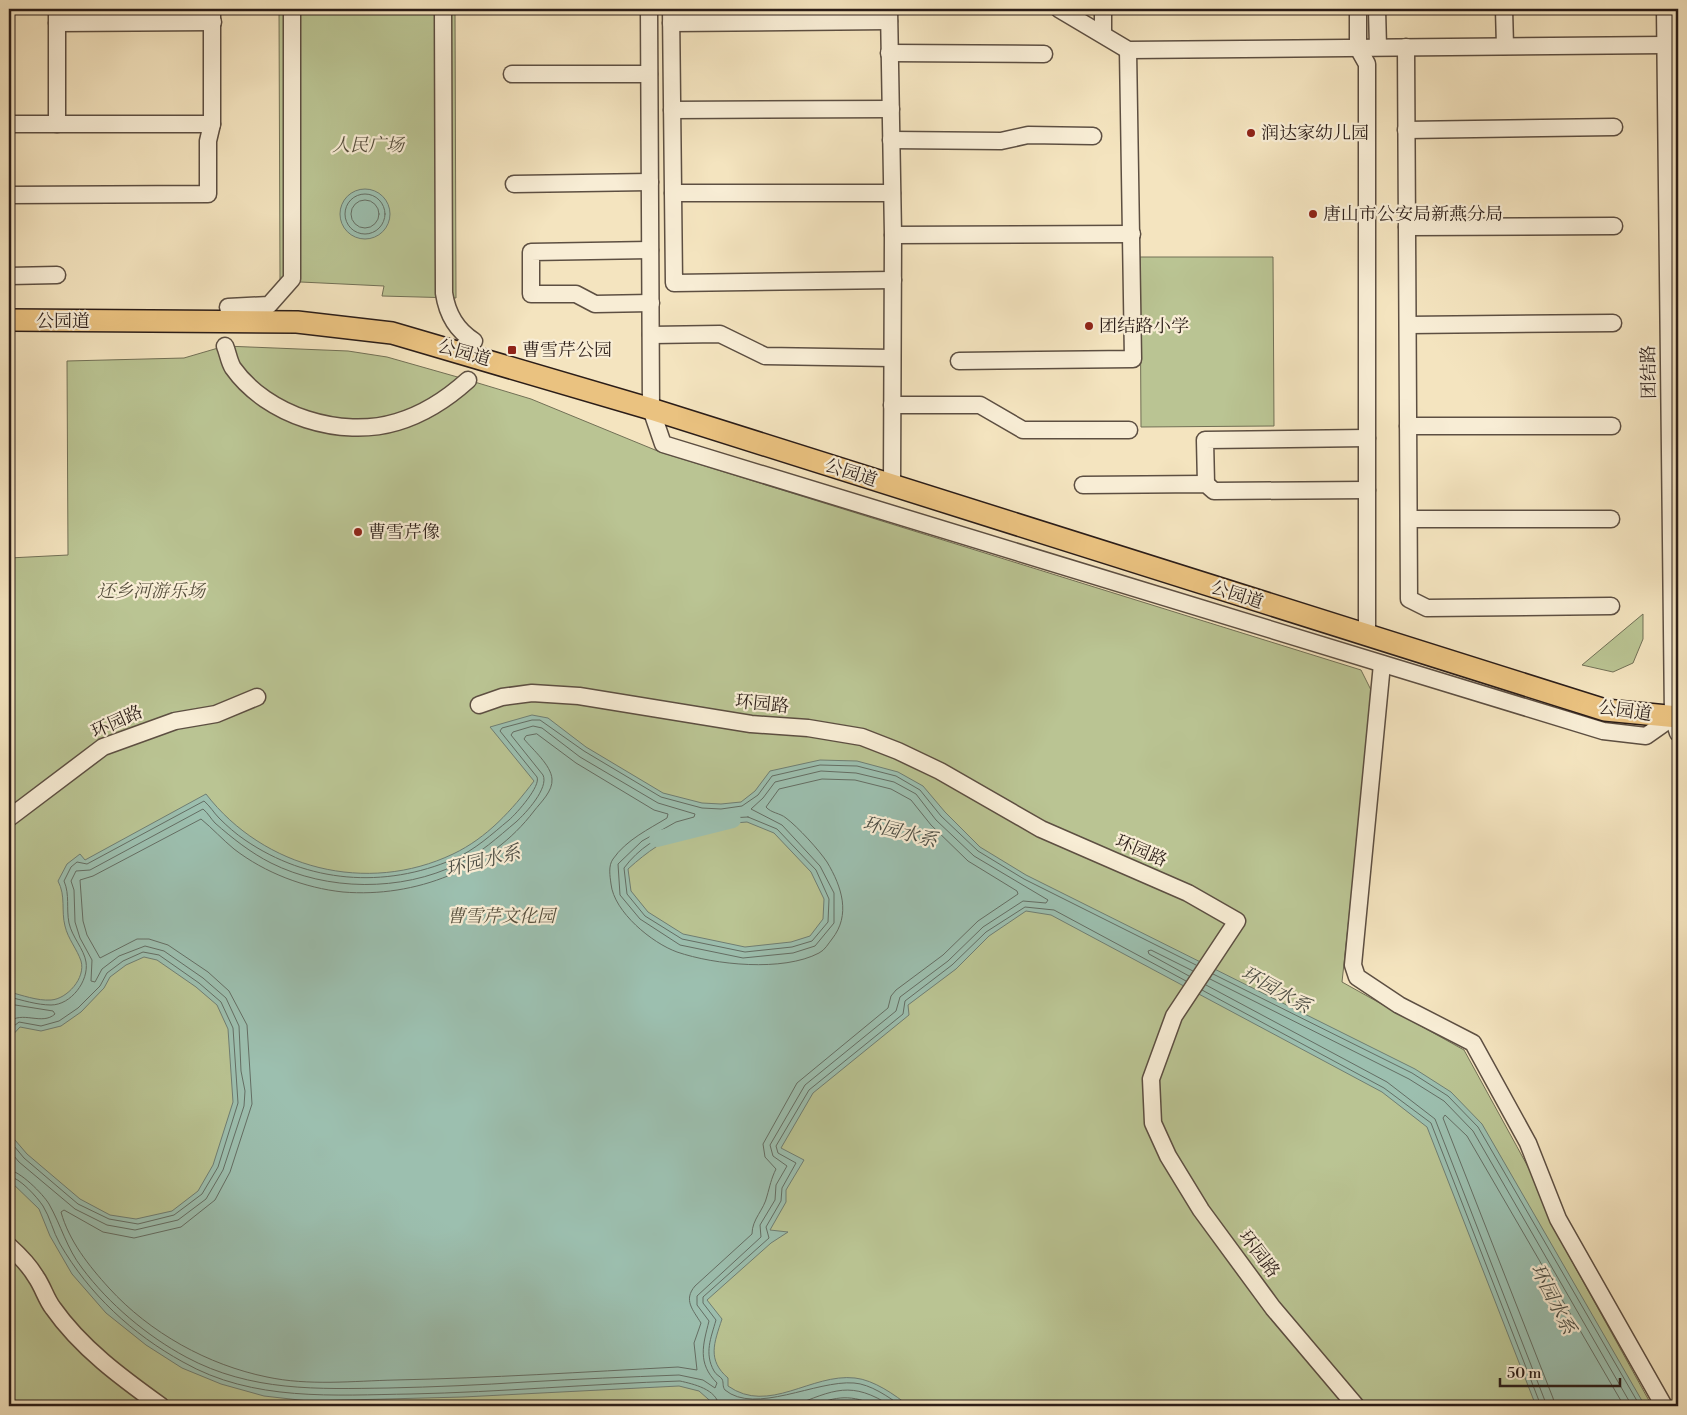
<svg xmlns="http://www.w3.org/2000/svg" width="1687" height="1415" viewBox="0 0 1687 1415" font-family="'Libre Bodoni','Noto Serif SC',serif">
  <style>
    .green { fill: #bac493; stroke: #727056 }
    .water { fill: #9cbfaf; stroke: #6f7e73; fill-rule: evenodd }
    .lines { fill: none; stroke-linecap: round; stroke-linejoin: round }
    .shore { stroke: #646e64; stroke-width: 1 }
    .canal { stroke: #9cbfaf; stroke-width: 16 }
    .minor-casing { stroke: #5d4f42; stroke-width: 19 }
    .major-casing { stroke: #2b1d18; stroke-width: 24 }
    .minor { stroke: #f8edd5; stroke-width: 16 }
    .major { stroke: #eac280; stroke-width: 21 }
    .poi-dot { fill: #8f2418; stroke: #f8edd5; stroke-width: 2 }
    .labels { text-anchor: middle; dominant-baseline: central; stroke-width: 4.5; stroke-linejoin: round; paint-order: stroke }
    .poi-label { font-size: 18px; fill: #2b1d18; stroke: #f8edd5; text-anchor: start }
    .park-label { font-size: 18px; font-style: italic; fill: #564f3d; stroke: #f8edd5 }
    .street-label { font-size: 18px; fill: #2b1d18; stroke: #f8edd5 }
    .water-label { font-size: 19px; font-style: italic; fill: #4d4e45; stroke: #f8edd5 }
  </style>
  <rect width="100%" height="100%" fill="#f4e4bf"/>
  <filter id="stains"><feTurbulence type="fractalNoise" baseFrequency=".004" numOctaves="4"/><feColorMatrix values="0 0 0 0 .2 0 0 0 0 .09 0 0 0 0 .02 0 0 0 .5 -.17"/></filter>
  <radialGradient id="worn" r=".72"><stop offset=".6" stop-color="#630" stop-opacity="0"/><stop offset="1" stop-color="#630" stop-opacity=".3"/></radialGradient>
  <!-- green -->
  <g class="green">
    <path d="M279 9H455L456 298 382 296 384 286 280 281Z"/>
    <path d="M1140 257H1273L1274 426 1141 427Z"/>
    <path d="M225 346 348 351 387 357 468 380 531 399 660 452 1361 670 1373 694 1342 982 1464 1050 1533 1176 1558 1236 1652 1406H9V558L68 555 67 361 184 358Z"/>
    <path d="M1643 614V639L1633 663 1613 672 1582 665Z"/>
  </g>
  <!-- water -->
  <g class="water">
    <circle cx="365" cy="214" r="25"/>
    <path d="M532 715 548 718 586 747 663 793 702 803 721 804 741 802 755 791 770 771 820 760 857 761 898 772 923 786 945 812 980 847 1026 875 1415 1069 1451 1092 1482 1124 1645 1406H1536L1427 1127 1382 1092 1051 915 1026 911 989 936 956 969 908 1005 909 1015 813 1093 781 1148 804 1160 786 1190V1202L770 1230 788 1232 771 1243 707 1300 722 1319C714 1343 707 1360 728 1378V1386C769 1415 811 1373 855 1378 874 1380 895 1395 909 1406H716L699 1391 679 1386 463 1397 308 1401 264 1396 221 1384 182 1368 146 1345 106 1313 72 1274 50 1236 39 1209 9 1180V1133L27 1154 80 1199 110 1215 136 1219 172 1211 198 1191 213 1165 233 1102 228 1029 217 1005 196 987 157 960 144 957 126 965 110 977 104 988 81 1012 61 1026 41 1031 20 1027 9 1039V992C22 995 37 1001 51 1000 67 999 86 978 81 961 77 949 68 939 65 926 61 911 66 896 58 881L67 864 80 854 85 860 206 794C264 869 367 895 453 854 487 838 512 810 534 781L490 727ZM747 822 774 833 811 872 824 899 823 919 810 936 791 942 745 947 683 934 648 912 631 891 628 869C669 832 694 826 747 822Z"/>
  </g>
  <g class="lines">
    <!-- shore -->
    <g class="shore">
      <circle cx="365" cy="214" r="20"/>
      <circle cx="365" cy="214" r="14"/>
      <path d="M537 734 576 763 654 810 668 814 667 818C649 829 626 840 613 859 608 866 610 876 611 884 614 912 652 943 677 952 715 965 783 972 819 953 825 950 828 944 832 939 851 915 842 887 827 862 819 850 798 827 786 818 780 813 771 813 766 807L779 789 822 779 855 780 891 789 911 800 931 825 968 861 1017 891 1018 894 978 921 943 955 896 990 891 996 888 1008 797 1083 763 1144 765 1157 776 1169C771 1179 770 1186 767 1196 764 1210 752 1219 752 1234L695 1286C683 1300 693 1310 701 1323L694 1343 697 1370 678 1367C584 1372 490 1378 395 1380 353 1381 309 1386 267 1377 208 1365 150 1333 109 1288 89 1266 69 1241 61 1212L64 1210 103 1232 134 1238 181 1227 215 1200 230 1172 252 1104 247 1025 229 991 208 972 168 945 149 939H137L100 958 87 935 83 921 80 880 93 876 201 819C212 828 223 840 234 849 265 873 305 888 343 892 415 898 490 869 534 811 541 802 553 791 552 779 551 765 533 750 524 739L526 736Z"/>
      <path d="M748 817 777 829 816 870 829 899 828 922 812 941 792 947 745 952 682 939 645 916 627 894 624 868C653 829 703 819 748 817Z"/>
      <path d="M1213 974 1412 1073 1448 1096 1478 1127 1640 1406"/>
      <path d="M1189 976 1149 954 1148 951 1151 950 1193 971"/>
      <path d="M1210 979 1409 1079 1444 1101 1473 1131 1632 1406"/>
      <path d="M1206 985 1387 1082 1435 1119 1547 1406"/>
      <path d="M1202 990 1384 1088 1431 1123 1541 1406"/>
      <path d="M9 997C22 1000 37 1005 51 1005 71 1005 89 981 86 962 84 949 72 937 69 923 66 908 70 895 64 881L71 867 77 862 87 864 204 801C210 806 214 813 219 818 227 826 236 834 245 840 308 883 384 889 454 859 475 850 492 834 509 820 517 813 541 786 537 777L500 731 502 728 532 720H540L584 751 661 797 702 808 721 809 742 806 758 795 772 776 820 765 857 766 896 776 920 790 941 816 978 851 1024 879 1196 965"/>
      <path d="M9 1004 53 1011 55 1014C42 1026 22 1010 9 1022"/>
      <path d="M9 1030 19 1022 41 1026 59 1021 78 1008 100 986 107 973 123 961 143 952 159 955 199 983 221 1002 233 1028 238 1103 218 1167 202 1194 174 1215 138 1224 109 1219 78 1204 24 1158 9 1140"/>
      <path d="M9 1150 19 1162 75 1209 107 1225 135 1230 178 1220 206 1199 223 1170 244 1106 245 1091 241 1071 239 1026 226 998 203 978 164 951 145 946 119 956 102 969 95 982 91 981 92 960 80 938 75 922 74 890 71 881 76 871 90 870 203 809C208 813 211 819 215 823 232 838 251 853 271 863 327 891 401 892 458 864 480 854 498 837 516 822 526 813 549 788 543 775L511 735 513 732 533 726 542 728 580 757 658 803 695 814 694 817 676 822 642 841 618 864 620 895 640 919 680 945 743 958 793 953 815 946 834 923V893L820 866 782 825 751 809 763 798 775 782 821 771 856 773 894 782 916 794 936 820 974 856 1048 900 1046 903 1023 901 983 927 948 961 900 997 896 1011 805 1085 770 1145 773 1156 787 1166 776 1185 775 1200 760 1225 761 1237 697 1296V1305L709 1321C703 1345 697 1363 717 1383L715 1388 703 1380 679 1375C628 1377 577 1379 526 1382 480 1385 434 1387 388 1388 318 1389 251 1392 186 1357 147 1336 109 1304 82 1268 67 1249 61 1225 49 1204 43 1194 20 1171 9 1170"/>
      <path d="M9 1176C20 1178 37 1197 43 1206 50 1217 53 1232 60 1244 89 1294 132 1334 183 1362 253 1402 334 1395 411 1394 501 1392 590 1384 680 1381 693 1384 717 1389 719 1406"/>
      <path d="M793 1406C834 1390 851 1380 891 1406"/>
      <path d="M812 1406C836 1396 852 1394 876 1406"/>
      <path d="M901 1406C889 1397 870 1384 854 1383 816 1380 755 1415 725 1390 722 1386 724 1383 722 1379 720 1376 716 1375 714 1371 704 1353 711 1338 716 1320L703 1303V1297L769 1238 766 1227 781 1201 782 1188 796 1163 778 1153 776 1146 809 1090 903 1014 905 1001 952 965 986 932 1025 907 1054 910 1186 981"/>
      <path d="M1555 1406 1553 1398 1443 1118 1445 1115 1467 1136 1624 1406"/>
    </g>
    <!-- canal -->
    <path class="canal" d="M657 839 733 820"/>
    <!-- minor casing -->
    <g class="minor-casing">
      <g id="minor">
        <path d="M57 9V124"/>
        <path d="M443 9 444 293C447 313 456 330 474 341"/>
        <path d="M649 9 651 409 663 444 1603 731 1646 736 1673 717"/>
        <path d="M671 9 674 283 893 280"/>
        <path d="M889 9 893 235 892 485"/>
        <path d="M1059 9 1128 50 1665 45"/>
        <path d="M1103 9V34"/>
        <path d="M1358 9V48L1367 64V636"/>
        <path d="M1377 9 1378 47"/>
        <path d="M1504 9 1505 46"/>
        <path d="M1665 9 1673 717 1678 733"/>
        <path d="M57 23 213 22"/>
        <path d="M671 23 889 21"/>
        <path d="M1406 47 1409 599 1427 608 1611 606"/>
        <path d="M889 53 1044 54"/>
        <path d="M512 74H649"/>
        <path d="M672 110 891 109"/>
        <path d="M9 124H212"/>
        <path d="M1406 130 1614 127"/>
        <path d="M891 140 1001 141 1028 135 1093 136"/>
        <path d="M514 184 650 182"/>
        <path d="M673 193H892"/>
        <path d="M9 195 208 194V141L212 124V9"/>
        <path d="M1407 227 1614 226"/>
        <path d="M893 235 1132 234"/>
        <path d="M650 250 531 252V294H576L595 304 651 303"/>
        <path d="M9 276 57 275"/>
        <path d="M228 307 269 305 292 279V9"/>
        <path d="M1408 325 1613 323"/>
        <path d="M651 335 720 334 765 356 892 358"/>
        <path d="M225 346C228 353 229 362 233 368 267 416 341 439 397 422 424 414 447 399 468 380"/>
        <path d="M959 361 1133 359 1128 50"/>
        <path d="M892 405H980L1023 430H1129"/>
        <path d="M1408 426H1612"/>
        <path d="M1206 484 1205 440 1367 438"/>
        <path d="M1083 485 1206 484 1214 491 1367 490"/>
        <path d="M1409 519H1611"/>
        <path d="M1382 664 1353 965 1357 977 1399 1005 1473 1043 1528 1143 1558 1219 1664 1406"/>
        <path d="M479 705 502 697 532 693 579 696 751 724 808 728 862 737 898 751 940 771 1041 829 1188 893 1237 921 1174 1016 1151 1079 1153 1123 1168 1156 1201 1210 1273 1308 1356 1406"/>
        <path d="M9 818 103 747 175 721 216 714 257 697"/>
        <path d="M9 1246C19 1255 29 1265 36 1277 43 1287 46 1299 53 1308 81 1348 122 1378 161 1406"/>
      </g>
    </g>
    <!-- major casing -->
    <g class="major-casing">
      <path id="major" d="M9 320 297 322 392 333 651 409 1605 710 1678 717"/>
    </g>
    <!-- minor -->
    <use href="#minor" class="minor"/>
    <!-- major -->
    <use href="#major" class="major"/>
  </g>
  <!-- markers -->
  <g class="poi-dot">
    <circle cx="1251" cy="133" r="5"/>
    <circle cx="1313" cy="214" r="5"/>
    <circle cx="1089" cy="326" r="5"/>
    <rect x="507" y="345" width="10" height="10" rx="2.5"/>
    <circle cx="358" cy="532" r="5"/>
  </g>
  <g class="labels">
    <!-- poi labels -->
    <g class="poi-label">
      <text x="1261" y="133">润达家幼儿园</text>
      <text x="1323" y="214">唐山市公安局新燕分局</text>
      <text x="1099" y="326">团结路小学</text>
      <text x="522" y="350">曹雪芹公园</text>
      <text x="368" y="532">曹雪芹像</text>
    </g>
    <!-- park labels -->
    <g class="park-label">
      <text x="368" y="145">人民广场</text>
      <text x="151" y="591">还乡河游乐场</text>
      <text x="501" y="916">曹雪芹文化园</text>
    </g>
    <!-- street labels -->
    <g class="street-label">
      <text x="63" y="321">公园道</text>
      <text transform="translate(464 353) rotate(16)">公园道</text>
      <text transform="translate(1649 372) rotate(-91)">团结路</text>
      <text transform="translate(851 473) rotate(18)">公园道</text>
      <text transform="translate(1237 595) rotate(18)">公园道</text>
      <text transform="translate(762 704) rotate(6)">环园路</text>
      <text transform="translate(1625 711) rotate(8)">公园道</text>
      <text transform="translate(117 722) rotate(-24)">环园路</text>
      <text transform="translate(1141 851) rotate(23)">环园路</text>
      <text transform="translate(1259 1254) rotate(53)">环园路</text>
    </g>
    <!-- water labels -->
    <g class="water-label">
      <text transform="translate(900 832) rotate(14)">环园水系</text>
      <text transform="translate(483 861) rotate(-14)">环园水系</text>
      <text transform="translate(1276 990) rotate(29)">环园水系</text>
      <text transform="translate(1553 1299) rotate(63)">环园水系</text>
    </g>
  </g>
  <!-- margin -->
  <rect width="1687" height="1415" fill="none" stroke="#f4e4bf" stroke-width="30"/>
  <rect x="10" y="10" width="1667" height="1395" fill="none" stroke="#2b1d18" stroke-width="2.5"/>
  <rect x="15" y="15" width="1657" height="1385" fill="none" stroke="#2b1d18"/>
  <!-- scale -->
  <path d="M1500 1378v8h120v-8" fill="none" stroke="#2b1d18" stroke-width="2.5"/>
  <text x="1507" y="1378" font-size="15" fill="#2b1d18" stroke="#f8edd5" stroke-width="4" paint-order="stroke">50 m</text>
  <rect width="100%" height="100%" filter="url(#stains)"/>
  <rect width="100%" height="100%" fill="url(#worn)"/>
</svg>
